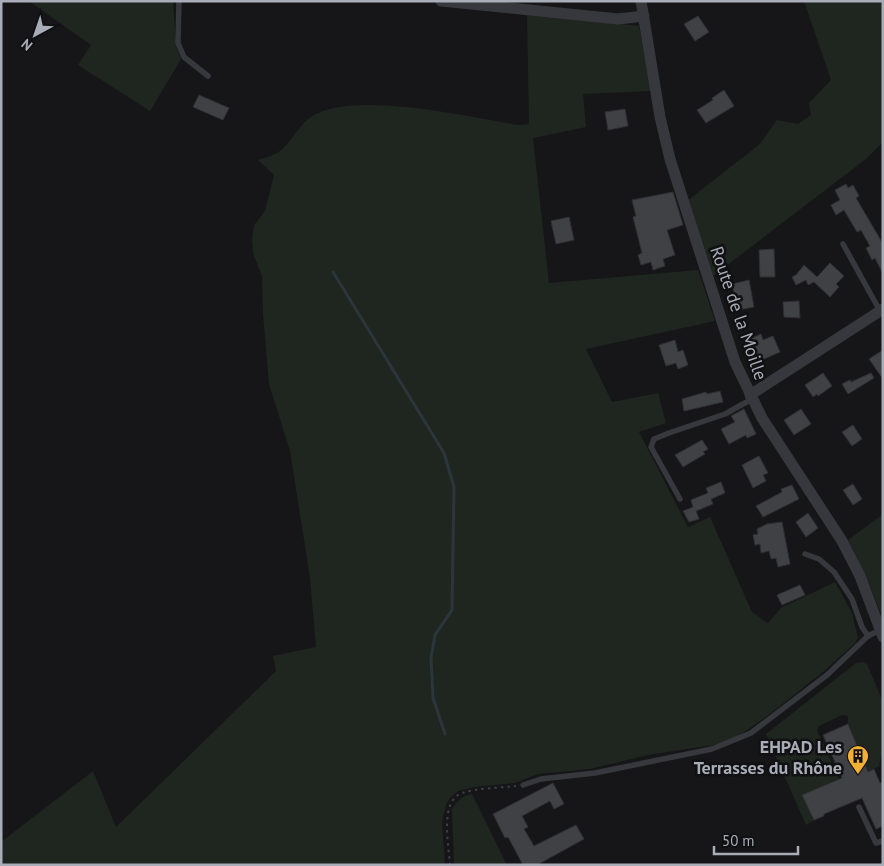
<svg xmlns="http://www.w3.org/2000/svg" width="884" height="866" viewBox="0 0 884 866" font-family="'PT Sans',sans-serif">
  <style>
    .green { fill: #1e261f }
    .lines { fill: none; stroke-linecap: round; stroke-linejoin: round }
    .stream { stroke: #2c353c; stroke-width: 3 }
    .building { fill: #404145; stroke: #303034 }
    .path { stroke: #3d3f44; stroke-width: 2; stroke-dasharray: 2.5 4; stroke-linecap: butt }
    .service { stroke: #37383d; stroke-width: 5.5 }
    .minor { stroke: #37383d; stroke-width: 11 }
    .labels { text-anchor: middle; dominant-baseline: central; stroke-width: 5; stroke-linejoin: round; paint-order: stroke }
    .street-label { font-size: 18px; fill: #a8adb8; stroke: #111113 }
    .poi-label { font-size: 18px; font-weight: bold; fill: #a8adb8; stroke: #111113; text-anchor: end }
  </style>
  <rect width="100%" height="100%" fill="#161618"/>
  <!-- green -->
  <g class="green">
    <path d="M29 1H173L176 46 181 59 150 111 78 65 91 45Z"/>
    <path d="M804 1H883V142L866 159 713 276 687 201 760 144 777 120 798 124 811 115 809 103 831 80Z"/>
    <path d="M527 14 639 26 651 91 583 94 586 127 533 138 549 283 698 270 715 321 586 349 612 402 658 393 666 423 639 432 688 527 710 517 752 612 768 623 781 608 835 582 852 613 858 638 855 643 824 671 770 714 734 739 713 745 648 755 590 769 538 774 515 783 474 787 458 791 450 798 446 805 442 821 445 865H1V842L93 771 116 827 276 671 273 656 316 647 310 578 290 451 269 384 263 314 262 276 253 253 252 240 254 225 265 211 274 175 258 160C264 158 271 156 277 153 291 145 299 123 314 115 358 91 469 117 518 125L529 124Z"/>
    <path d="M883 514V619L870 586 848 540Z"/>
    <path d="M862 662 867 664 883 702V756L881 757 879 766 868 772 852 735 853 734 848 724V716L842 715 819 726 817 730 839 779 803 795 814 820 806 825 766 734 856 663Z"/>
    <path d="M472 794 507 865H454L452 809C457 801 462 796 472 794Z"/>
  </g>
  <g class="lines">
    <!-- stream -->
    <path class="stream" d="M333 272 444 453 454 487 452 610 435 635 431 658 433 698 445 734"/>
  </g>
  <!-- building -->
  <g class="building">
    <path d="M698 16 709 32 695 41 684 24Z"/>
    <path d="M724 90 734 106 706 123 697 110 713 100 712 98Z"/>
    <path d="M199 95 229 108 223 120 193 107Z"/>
    <path d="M625 109 628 126 608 130 605 112Z"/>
    <path d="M846 184 848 188 853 185 859 196 856 198 883 244V274L875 258 872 260 866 248 870 246 861 230 857 232 844 210 836 215 831 205 840 200 835 190Z"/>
    <path d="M673 192 683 225 667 230 675 255 663 259 665 266 653 270 651 262 641 265 638 255 642 253 633 217 636 216 632 200Z"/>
    <path d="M569 217 574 240 556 244 551 221Z"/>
    <path d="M774 249 775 277H760L759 250Z"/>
    <path d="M830 263 844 276 836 284 839 287 830 297 814 282 808 285 806 280 796 285 792 277 796 275 804 265 817 277Z"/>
    <path d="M749 280 754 307 738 310 732 284Z"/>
    <path d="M799 301 800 318 784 317 783 302Z"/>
    <path d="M761 334 763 340 773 336 780 352 755 363 745 341Z"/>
    <path d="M675 340 678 352 683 350 688 365 678 369 676 363 666 366 659 345Z"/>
    <path d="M883 350V379L869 359Z"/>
    <path d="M823 373 832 386 818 396 817 394 813 397 805 385Z"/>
    <path d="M871 373 874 378 848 394 842 384 850 380 851 382Z"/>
    <path d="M720 391 723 402 684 411 682 399 706 392 707 394Z"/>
    <path d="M744 409 756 434 747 438 746 435 729 444 721 429 735 422 731 416Z"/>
    <path d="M801 409 811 424 794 435 784 420Z"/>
    <path d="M853 425 862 439 852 446 842 432Z"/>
    <path d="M702 440 708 449 703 452 705 454 683 467 675 455Z"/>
    <path d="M759 456 768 473 763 475 766 481 753 488 742 465Z"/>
    <path d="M721 482 725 493 711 499 713 504 696 511 699 519 689 522 683 511 693 507 691 500 708 493 706 488Z"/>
    <path d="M853 484 862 499 853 505 843 490Z"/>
    <path d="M792 485 799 499 763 517 756 506 782 492 781 489Z"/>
    <path d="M808 513 818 528 806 537 796 522Z"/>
    <path d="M782 522 790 564 778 567 776 558 771 559 769 551 761 553 760 544 755 545 753 535 758 534 757 529 767 524Z"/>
    <path d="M800 585 805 595 782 605 777 595Z"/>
    <path d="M848 724 868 772 874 769 880 783 883 782V826L876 829 862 798 824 814V816L814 820 802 795 842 778 823 735Z"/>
    <path d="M553 783 564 804 554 809 550 801 522 816 528 827 524 829 534 846 576 825 584 839 537 865H523L508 837 505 838 493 814Z"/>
  </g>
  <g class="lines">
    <!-- path -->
    <path class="path" d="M450 865C449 847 439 801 462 793 477 788 499 788 516 786"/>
    <!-- service -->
    <g class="service">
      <path d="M179 1 178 43 184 57 208 76"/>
      <path d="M843 244 880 311"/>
      <path d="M680 499 651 447 654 439 669 433 725 414 752 399"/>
      <path d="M805 554 819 559 834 572 852 599 862 627 868 636"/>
      <path d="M523 785 541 779 595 773 712 749 751 733 827 675 868 636 880 630"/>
      <path d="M859 807 876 843 883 841"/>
    </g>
    <!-- minor -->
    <g class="minor">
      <path d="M441 1 618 19 644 16"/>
      <path d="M641 1 660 117 670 159 735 362 762 418 842 541 860 576 883 637"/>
      <path d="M750 395 883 309"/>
    </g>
  </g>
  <!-- icons -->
  <defs>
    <g id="building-pin" transform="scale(1.125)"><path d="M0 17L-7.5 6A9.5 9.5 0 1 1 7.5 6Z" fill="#f2b134" stroke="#111113"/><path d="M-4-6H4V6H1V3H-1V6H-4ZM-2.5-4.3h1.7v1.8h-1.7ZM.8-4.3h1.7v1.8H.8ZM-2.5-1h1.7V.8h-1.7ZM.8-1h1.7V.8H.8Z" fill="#111"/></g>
  </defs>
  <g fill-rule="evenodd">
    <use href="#building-pin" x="858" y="756"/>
  </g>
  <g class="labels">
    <!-- street labels -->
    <g class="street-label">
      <text transform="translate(739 313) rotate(71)">Route de la Moille</text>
    </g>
    <!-- poi labels -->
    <g class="poi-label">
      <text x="842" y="746">EHPAD Les<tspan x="842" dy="21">Terrasses du Rhône</tspan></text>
    </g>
  </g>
  <!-- border -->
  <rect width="884" height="866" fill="none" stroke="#a8adb8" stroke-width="5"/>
  <!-- north arrow -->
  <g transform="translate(35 35) rotate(220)" stroke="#111113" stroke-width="4" paint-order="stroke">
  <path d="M0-4L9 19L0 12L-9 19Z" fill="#a8adb8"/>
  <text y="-8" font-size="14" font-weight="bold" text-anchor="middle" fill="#a8adb8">N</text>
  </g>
  <!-- scale -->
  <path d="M714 846v8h84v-8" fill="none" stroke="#a8adb8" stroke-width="2.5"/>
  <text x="722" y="846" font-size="15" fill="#a8adb8" stroke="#111113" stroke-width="4" paint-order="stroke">50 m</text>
</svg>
